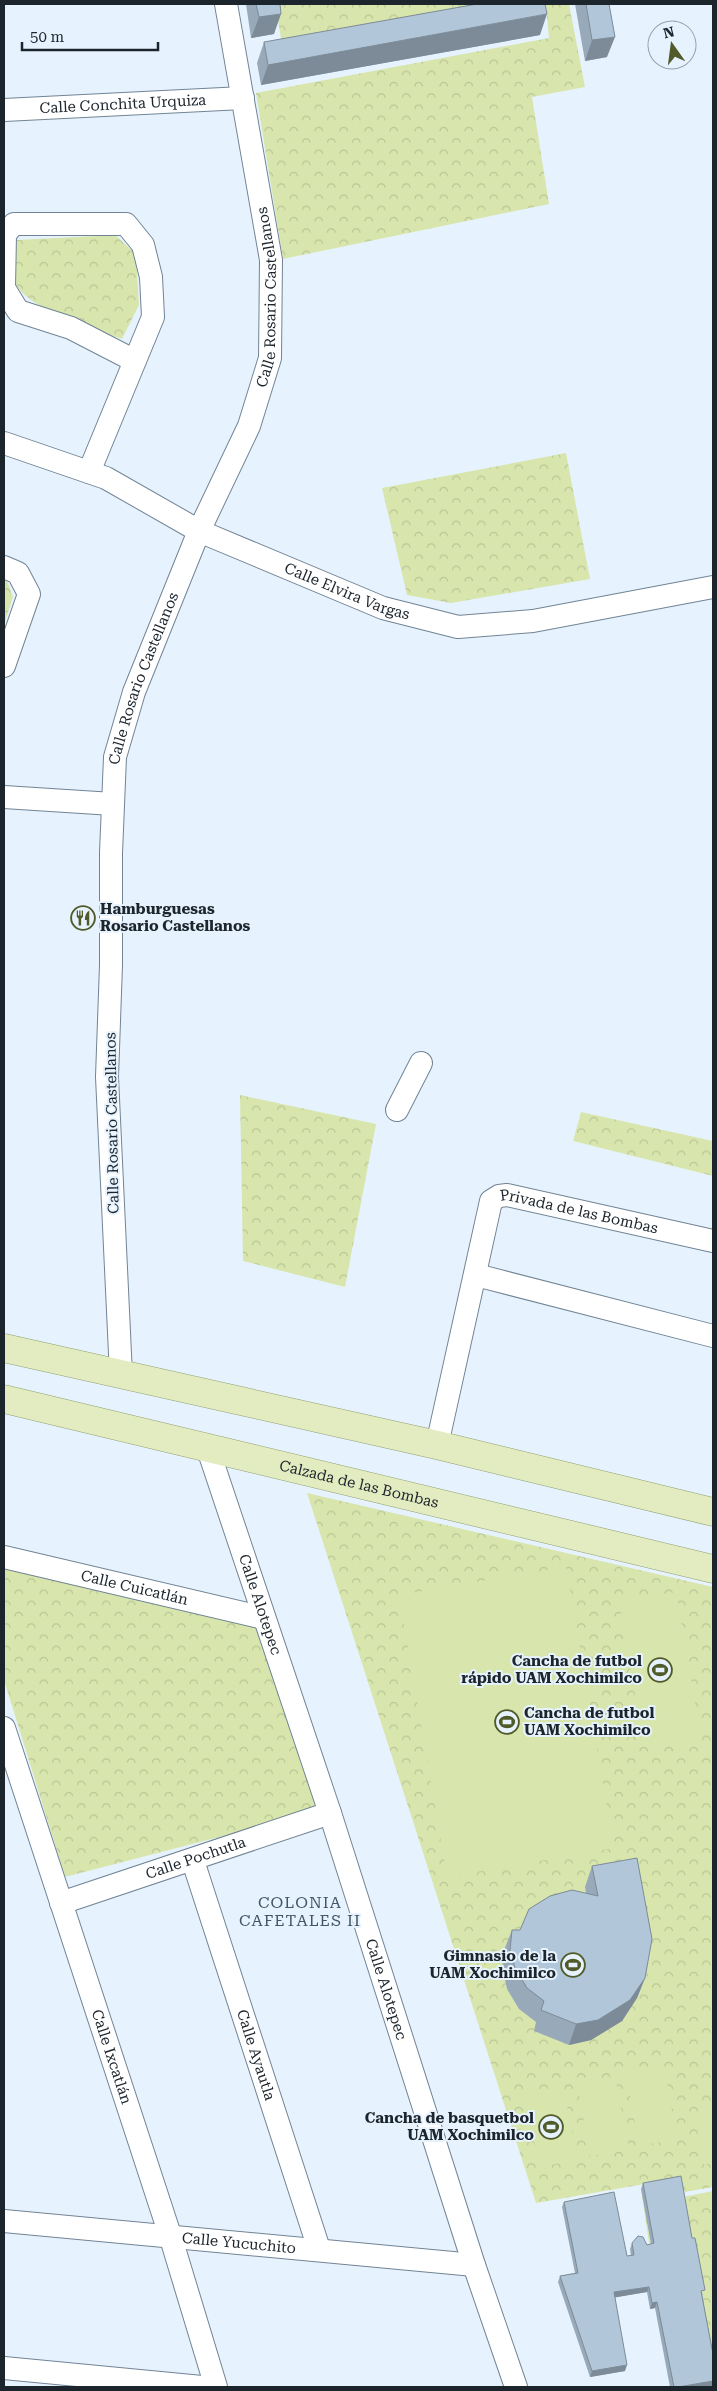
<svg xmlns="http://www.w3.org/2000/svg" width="717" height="2391" viewBox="0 0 717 2391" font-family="'Roboto Serif',serif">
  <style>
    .park { fill: url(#park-crowns) }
    .pitch { fill: #d8e6ad }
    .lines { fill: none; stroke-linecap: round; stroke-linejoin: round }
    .minor-casing { stroke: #718495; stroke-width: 24 }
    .major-casing { stroke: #919f71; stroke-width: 29 }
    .minor { stroke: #fff; stroke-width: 22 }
    .major { stroke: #e3ecc0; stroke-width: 28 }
    .wall { fill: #98aaba }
    .shaded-wall { fill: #7c8b97 }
    .building { fill: #b1c6d8; stroke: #7c8b97 }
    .labels { text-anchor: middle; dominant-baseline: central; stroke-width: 4; stroke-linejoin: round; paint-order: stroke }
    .street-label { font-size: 15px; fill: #1d252c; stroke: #e6f3fe }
    .poi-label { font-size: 15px; font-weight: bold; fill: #1d252c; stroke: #e6f3fe; text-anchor: end }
    .neighbourhood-label { font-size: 16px; letter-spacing: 1px; fill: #445666; stroke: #e6f3fe }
  </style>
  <defs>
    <pattern id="park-crowns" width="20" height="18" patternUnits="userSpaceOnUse" patternTransform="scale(1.25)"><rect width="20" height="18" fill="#d8e6ad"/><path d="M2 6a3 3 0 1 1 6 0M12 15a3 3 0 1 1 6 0" fill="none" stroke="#b9c595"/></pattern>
  </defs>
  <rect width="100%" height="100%" fill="#e6f3fe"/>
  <!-- park -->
  <g class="park">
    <path d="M275 4H481L282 44Z"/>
    <path d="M523 4H569L585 87 532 97 549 204 283 259 256 93 549 38 546 7H524Z"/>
    <path d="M115 235 136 254 139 305 122 339C95 329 21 308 14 279 12 268 15 252 16 240Z"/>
    <path d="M566 453 590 579 451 603 407 595 382 488Z"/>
    <path d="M4 577 6 578 13 597 4 625Z"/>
    <path d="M240 1095 376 1124 345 1287 243 1261Z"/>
    <path d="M581 1112 713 1141V1176L573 1141Z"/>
    <path d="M307 1493 713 1587V2187L685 2192 679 2178 536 2203Z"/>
    <path d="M4 1566 254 1623 320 1811 65 1877 4 1680Z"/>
    <path d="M641 2189 682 2197 713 2191V2375L670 2384Z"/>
  </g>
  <!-- pitch -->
  <g class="pitch">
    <path d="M566 1567 614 1848 447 1877 399 1595Z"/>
    <path d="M676 1592 701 1737 644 1747 619 1602Z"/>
    <path d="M664 2066 677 2139 639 2146 626 2073Z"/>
    <path d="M615 2076 629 2149 590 2156 577 2083Z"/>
    <path d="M563 2086 578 2160 539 2167 525 2093Z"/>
    <path d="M713 2114V2163L704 2165 695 2118Z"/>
  </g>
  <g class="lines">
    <!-- minor casing -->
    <g class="minor-casing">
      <g id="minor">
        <path id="s1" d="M4 110 243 98"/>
        <path id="s2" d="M4 443 106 478 199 531 383 608 458 627 533 621 713 587"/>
        <path d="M89 472 153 317 151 277 143 245 126 224H14L5 234 4 288 18 311 71 328 135 361"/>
        <path d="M4 567 18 573 29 594 4 666"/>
        <path d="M4 797 113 804"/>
        <path d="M397 1110 421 1063"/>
        <path d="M476 1275 713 1336"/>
        <path id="s3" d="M121 1375 107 1077 111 965V853L115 757 134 692 199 531 249 426 270 358 271 260 226 4"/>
        <path id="s4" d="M437 1445 491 1201 499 1196 507 1195 713 1241"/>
        <path id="s5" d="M208 1449 330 1813 474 2265 516 2387"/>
        <path id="s6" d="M4 1557 264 1618"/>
        <path id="s7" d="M4 1728 170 2235 216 2387"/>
        <path id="s8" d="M193 1861 319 2249"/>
        <path id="s9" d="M61 1903 330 1813"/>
        <path id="s10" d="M4 2221 474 2265"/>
        <path d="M4 2368 202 2387"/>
      </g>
    </g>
    <!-- major casing -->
    <g class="major-casing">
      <g id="major">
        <path d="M4 1348 437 1445 713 1512"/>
        <path id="s11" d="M4 1399 713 1569"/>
      </g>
    </g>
    <!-- minor -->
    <use href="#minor" class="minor"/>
    <!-- major -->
    <use href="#major" class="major"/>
  </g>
  <!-- wall -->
  <g class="wall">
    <path d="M246 4H280L274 34 251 38Z"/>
    <path d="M575 4H609L607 57 585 61Z"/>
    <path d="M540 35 261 85 257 63 264 42Z"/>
    <path d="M592 1866 645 1978 637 1998 622 2021 591 2040 569 2045 534 2031 536 2022 519 2009 507 1989 503 1970 504 1950 512 1930H520L586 1893 585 1887Z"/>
    <path d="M643 2183 703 2295H702L713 2354V2386L705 2387H670L655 2308 650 2309 647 2292 615 2297 625 2371 590 2377 558 2282 560 2276 575 2273 562 2207 564 2202 627 2256H631L630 2249 632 2243 647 2245 651 2244 641 2189Z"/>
  </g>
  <!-- shaded-wall -->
  <g class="shaded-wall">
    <path d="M281 14 274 34 251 38 259 17Z"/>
    <path d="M547 14 540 35 261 85 268 65Z"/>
    <path d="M615 37 607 57 585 61 592 40Z"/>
    <path d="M645 1978 637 1998 622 2021 591 2040 569 2045 576 2024Z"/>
    <path d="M649 2287 647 2292 612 2298 614 2292Z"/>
    <path d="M657 2302 655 2308 650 2309 652 2303Z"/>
    <path d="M627 2365 625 2371 590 2377 592 2371Z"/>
    <path d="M713 2381V2386L705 2387H678Z"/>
  </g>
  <!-- building -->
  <g class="building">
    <path d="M256 4H280L281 14 259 17Z"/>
    <path d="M477 4H545L547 14 268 65 264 42Z"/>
    <path d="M586 4H609L615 37 592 40Z"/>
    <path d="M637 1858 652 1939 645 1978 630 2000 598 2020 576 2024 541 2010 544 2001 527 1988 515 1968 510 1950 512 1930H520L529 1909 550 1896 572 1890 598 1896 592 1866Z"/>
    <path d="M681 2176 692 2238H695L705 2290 701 2291 713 2354V2381L678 2387H674L657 2302 652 2303 649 2287 614 2292 627 2365 592 2371 560 2276 578 2273 564 2202 614 2192 627 2256 634 2255 632 2243 638 2236 643 2237 647 2245 654 2243 643 2183Z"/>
  </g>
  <!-- icons -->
  <defs>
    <g id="restaurant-ring" transform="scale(1.25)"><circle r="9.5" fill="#e6f3fe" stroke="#515b2a" stroke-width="1.5"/><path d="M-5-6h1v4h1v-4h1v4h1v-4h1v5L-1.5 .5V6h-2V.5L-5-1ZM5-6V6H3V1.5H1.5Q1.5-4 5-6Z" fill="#515b2a"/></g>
    <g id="stadium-ring" transform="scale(1.25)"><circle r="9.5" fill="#e6f3fe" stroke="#515b2a" stroke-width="1.5"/><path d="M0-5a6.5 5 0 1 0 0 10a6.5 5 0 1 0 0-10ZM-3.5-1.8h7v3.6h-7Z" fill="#515b2a"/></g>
  </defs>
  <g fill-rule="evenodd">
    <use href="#restaurant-ring" x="83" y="918"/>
    <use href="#stadium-ring" x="660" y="1670"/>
    <use href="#stadium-ring" x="507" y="1722"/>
    <use href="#stadium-ring" x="573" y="1965"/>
    <use href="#stadium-ring" x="551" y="2127"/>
  </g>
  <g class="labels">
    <!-- street labels -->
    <g class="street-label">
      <text stroke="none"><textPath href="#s1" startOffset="119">Calle Conchita Urquiza</textPath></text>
      <text stroke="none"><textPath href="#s3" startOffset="1108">Calle Rosario Castellanos</textPath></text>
      <text stroke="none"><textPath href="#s2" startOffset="375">Calle Elvira Vargas</textPath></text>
      <text stroke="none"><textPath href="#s3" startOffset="702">Calle Rosario Castellanos</textPath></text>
      <text transform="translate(112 1123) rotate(-91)">Calle Rosario Castellanos</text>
      <text stroke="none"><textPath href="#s4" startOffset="341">Privada de las Bombas</textPath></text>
      <text stroke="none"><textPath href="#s11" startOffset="365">Calzada de las Bombas</textPath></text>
      <text stroke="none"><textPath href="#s6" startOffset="134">Calle Cuicatlán</textPath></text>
      <text stroke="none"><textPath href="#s5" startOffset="164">Calle Alotepec</textPath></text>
      <text stroke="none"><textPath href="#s9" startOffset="142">Calle Pochutla</textPath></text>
      <text stroke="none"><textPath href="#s5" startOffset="569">Calle Alotepec</textPath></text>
      <text stroke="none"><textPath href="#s8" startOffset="204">Calle Ayautla</textPath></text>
      <text stroke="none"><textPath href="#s7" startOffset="346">Calle Ixcatlán</textPath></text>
      <text stroke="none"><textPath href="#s10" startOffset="236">Calle Yucuchito</textPath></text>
    </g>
    <!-- poi labels -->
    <g class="poi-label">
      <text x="100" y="909" text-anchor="start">Hamburguesas<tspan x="100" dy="17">Rosario Castellanos</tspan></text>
      <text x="642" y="1661">Cancha de futbol<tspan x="642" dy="17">rápido UAM Xochimilco</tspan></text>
      <text x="524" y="1713" text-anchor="start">Cancha de futbol<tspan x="524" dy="17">UAM Xochimilco</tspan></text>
      <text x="556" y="1956">Gimnasio de la<tspan x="556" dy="17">UAM Xochimilco</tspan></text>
      <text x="534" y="2118">Cancha de basquetbol<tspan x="534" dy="17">UAM Xochimilco</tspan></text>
    </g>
    <!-- neighbourhood labels -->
    <g class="neighbourhood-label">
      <text x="300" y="1902">COLONIA<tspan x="300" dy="18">CAFETALES II</tspan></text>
    </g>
  </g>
  <!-- border -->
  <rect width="717" height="2391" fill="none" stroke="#1d252c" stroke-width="10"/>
  <!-- north arrow -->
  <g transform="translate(672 45) rotate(346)"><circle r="24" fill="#e6f3fe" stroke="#96a1aa"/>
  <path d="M0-4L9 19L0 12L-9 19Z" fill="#515b2a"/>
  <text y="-8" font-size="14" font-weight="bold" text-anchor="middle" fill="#1d252c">N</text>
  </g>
  <!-- scale -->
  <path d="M22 42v8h136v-8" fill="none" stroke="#1d252c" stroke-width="2.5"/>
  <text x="30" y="42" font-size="15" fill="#1d252c" stroke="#e6f3fe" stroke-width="4" paint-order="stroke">50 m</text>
</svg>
